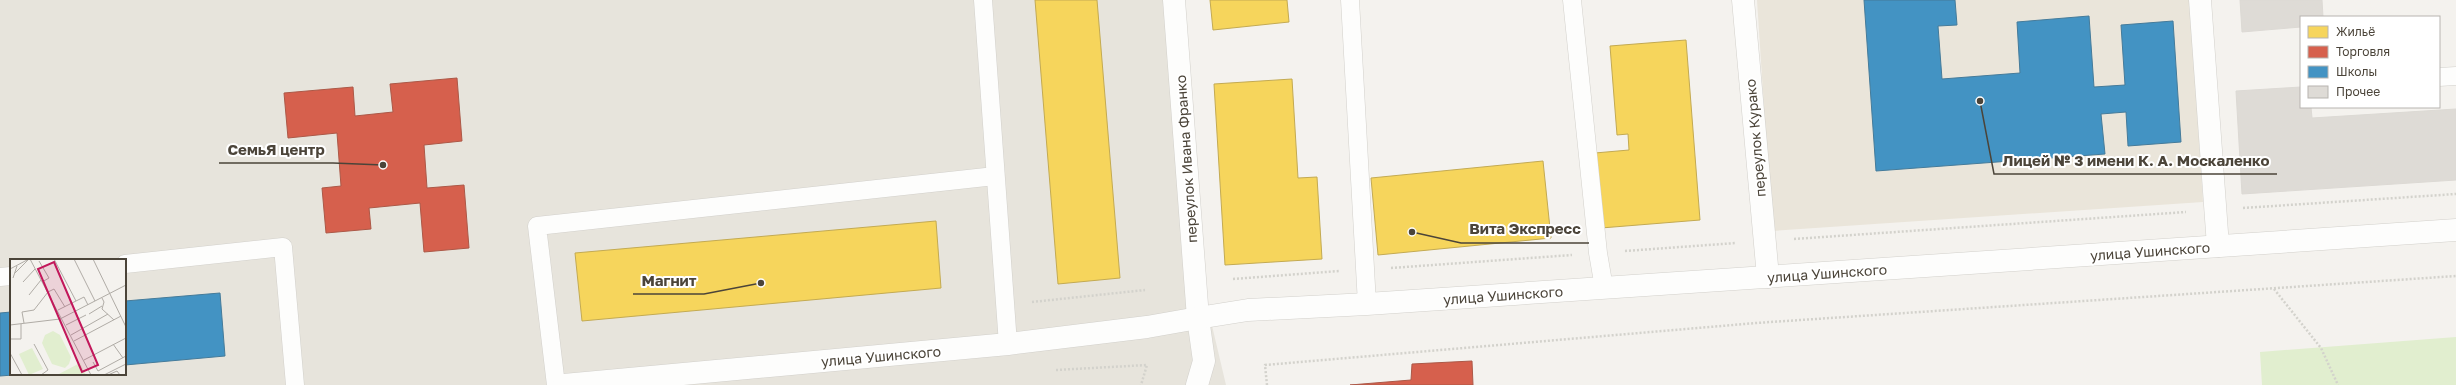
<svg xmlns="http://www.w3.org/2000/svg" width="2456" height="385" viewBox="0 0 2456 385" font-family="'Golos Text',sans-serif">
  <style>
    .residential { fill: #e7e4dc; fill-rule: evenodd }
    .education { fill: #eae5da }
    .green { fill: #e1eecf }
    .homes { fill: #f6d55c; stroke: #c3aa52 }
    .shops { fill: #d6604d; stroke: #ac5847 }
    .schools { fill: #4393c3; stroke: #457b9a }
    .building { fill: #dedbd6; stroke: #dcd9d4 }
    .lines { fill: none; stroke-linecap: round; stroke-linejoin: round }
    .service-casing { stroke: #d2d0cb; stroke-width: 19 }
    .minor-casing { stroke: #d2d0cb; stroke-width: 23 }
    .tertiary-casing { stroke: #d2d0cb; stroke-width: 23 }
    .path { stroke: #d3d2cc; stroke-width: 2.5; stroke-dasharray: 2 2; stroke-linecap: butt }
    .service { stroke: #fdfdfc; stroke-width: 18 }
    .minor { stroke: #fdfdfc; stroke-width: 22 }
    .tertiary { stroke: #fdfdfc; stroke-width: 22 }
    .labels { text-anchor: middle; dominant-baseline: central; stroke-width: 4; stroke-linejoin: round; paint-order: stroke }
    .street-label { font-size: 14px; fill: #4b4439; stroke: #fff }
    .inset-road { fill: none; stroke: #b0aca6; stroke-width: 1 }
    .view { fill: #c2185b; fill-opacity: 0.15; stroke: #c2185b; stroke-width: 2 }
    .inset-edge { fill: none; stroke: #4b4439; stroke-width: 2 }
    .leader { fill: none; stroke: #4b4439; stroke-width: 1.5 }
    .callout-dot { fill: #4b4439; stroke: #fff; stroke-width: 1.5 }
    .callout-label { font-size: 15px; text-anchor: middle; font-weight: bold; fill: #4b4439; stroke: #fff; stroke-width: 4; stroke-linejoin: round; paint-order: stroke }
  </style>
  <rect width="100%" height="100%" fill="#f4f2ee"/>
  <!-- residential -->
  <path class="residential" d="M0 0H1181L1201 279 1226 385H0ZM11 260H125V374H11Z"/>
  <!-- education -->
  <path class="education" d="M1757 0H2190L2203 202 1772 231Z"/>
  <!-- green -->
  <path class="green" d="M2456 337V385H2262L2260 352Z"/>
  <!-- homes -->
  <g class="homes">
    <path d="M1035 0H1097L1120 278 1058 284Z"/>
    <path d="M1210 0H1287L1289 22 1213 30Z"/>
    <path d="M1686 40 1700 220 1601 228 1595 153 1629 150 1628 134 1617 135 1610 46Z"/>
    <path d="M1292 79 1298 178 1317 177 1322 259 1225 265 1214 84Z"/>
    <path d="M1543 161 1551 238 1378 255 1371 178Z"/>
    <path d="M936 221 941 288 582 321 575 253Z"/>
  </g>
  <!-- shops -->
  <g class="shops">
    <path d="M457 78 462 141 424 145 427 188 464 185 469 248 424 252 420 203 369 208 371 229 326 233 322 188 341 186 337 133 288 138 284 93 353 87 355 116 393 112 390 84Z"/>
    <path d="M1472 361 1473 385H1350L1411 380 1412 364Z"/>
  </g>
  <!-- schools -->
  <g class="schools">
    <path d="M1864 0H1955L1957 25 1938 26 1942 79 2020 73 2017 22 2089 16 2094 87 2125 85 2121 25 2173 21 2181 142 2128 146 2126 112 2101 114 2105 154 1876 171Z"/>
    <path d="M220 293 225 356 125 365V301Z"/>
    <path d="M11 312V374H26L0 376V313Z"/>
  </g>
  <!-- building -->
  <g class="building">
    <path d="M2240 0H2322L2323 17H2301V27L2242 32Z"/>
    <path d="M2301 87V107H2311L2312 118 2456 109V180L2242 194 2236 91Z"/>
  </g>
  <g class="lines">
    <!-- service casing -->
    <g class="service-casing">
      <g id="service">
        <path d="M983 0 1008 344"/>
        <path d="M1350 0 1367 304"/>
        <path d="M1572 0 1598 253 1604 288"/>
        <path d="M2439 77 2456 76"/>
        <path d="M125 264 283 247 295 385"/>
        <path d="M0 277 11 276"/>
        <path d="M556 385 537 226 995 176"/>
      </g>
    </g>
    <!-- minor casing -->
    <g class="minor-casing">
      <g id="minor">
        <path d="M1743 0 1768 277"/>
        <path d="M2200 0 2218 246"/>
        <path d="M564 385 1008 344 1147 327 1198 318"/>
      </g>
    </g>
    <!-- tertiary casing -->
    <g class="tertiary-casing">
      <g id="tertiary">
        <path d="M1174 0 1198 318 1204 361 1197 385"/>
        <path d="M1198 318 1248 310 1367 304 2456 230"/>
      </g>
    </g>
    <!-- path -->
    <g class="path">
      <path d="M2243 208 2456 194"/>
      <path d="M1794 239 2186 212"/>
      <path d="M1625 251 1736 243"/>
      <path d="M1391 268 1572 255"/>
      <path d="M1233 279 1339 271"/>
      <path d="M2274 289 2321 348 2338 385"/>
      <path d="M1032 302 1145 290"/>
      <path d="M1056 370 1147 365 1141 385"/>
      <path d="M1267 385 1265 365 1756 323 2456 276"/>
    </g>
    <!-- service -->
    <use href="#service" class="service"/>
    <!-- minor -->
    <use href="#minor" class="minor"/>
    <!-- tertiary -->
    <use href="#tertiary" class="tertiary"/>
  </g>
  <g class="labels">
    <!-- street labels -->
    <g class="street-label">
      <text transform="translate(1755 138) rotate(-95)">переулок Курако</text>
      <text transform="translate(1186 159) rotate(-94)">переулок Ивана Франко</text>
      <text transform="translate(2150 251) rotate(-4)">улица Ушинского</text>
      <text transform="translate(1827 273) rotate(-4)">улица Ушинского</text>
      <text transform="translate(1503 295) rotate(-4)">улица Ушинского</text>
      <text transform="translate(881 356) rotate(-5)">улица Ушинского</text>
    </g>
  </g>
  <!-- overview -->
  <g transform="translate(10 259)">
    <rect width="116" height="116" fill="#f4f2ee"/>
    <path d="M43 72 50 76 61 98 59 105 55 109 42 105 32 84 35 76ZM22 89 33 110 19 116 9 95ZM70 104 76 116H47Z" fill="#e1eecf"/>
    <path class="inset-road" d="M20 0 81 116M44 0 66 42M64 0 85 42M83 0 116 68M29 2 39 19 32 23M0 10 17 1M4 15 19 0M3 19 7 7M13 23 25 10M19 36 31 21M92 39 94 43 92 50 104 61M48 51 74 38 78 46M79 55 92 47M14 64 12 53 24 51 38 33 44 30 55 48M0 66 50 60 116 26M56 66 76 56M61 76 98 55M0 80H11V65M64 82 111 57M24 85 38 111 31 116M103 85 113 99M0 94 12 116M74 101 116 79M83 103 88 112 116 97M94 116 116 105M98 116 107 112 110 116"/>
    <path class="view" d="M44 3 88 106 72 113 28 10Z"/>
    <rect width="116" height="116" class="inset-edge"/>
  </g>
  <!-- callouts -->
  <path class="leader" d="M383 165L333 163H219M1980 101L1994 174H2277M1412 232L1461 243H1589M761 283L704 294H633"/>
  <g class="callout-dot">
    <circle cx="383" cy="165" r="4"/>
    <circle cx="1980" cy="101" r="4"/>
    <circle cx="1412" cy="232" r="4"/>
    <circle cx="761" cy="283" r="4"/>
  </g>
  <g class="callout-label">
    <text x="276" y="155">СемьЯ центр</text>
    <text x="2136" y="166">Лицей № 3 имени К. А. Москаленко</text>
    <text x="1525" y="234">Вита Экспресс</text>
    <text x="669" y="286">Магнит</text>
  </g>
  <!-- legend -->
  <rect x="2300" y="16" width="140" height="92" fill="#ffffff" stroke="#b7b4b0"/>
  <rect x="2308" y="26" width="20" height="12" fill="#f6d55c" stroke="#b7b4b0"/>
  <text x="2336" y="36" font-size="12" fill="#4b4439">Жильё</text>
  <rect x="2308" y="46" width="20" height="12" fill="#d6604d" stroke="#b7b4b0"/>
  <text x="2336" y="56" font-size="12" fill="#4b4439">Торговля</text>
  <rect x="2308" y="66" width="20" height="12" fill="#4393c3" stroke="#b7b4b0"/>
  <text x="2336" y="76" font-size="12" fill="#4b4439">Школы</text>
  <rect x="2308" y="86" width="20" height="12" fill="#dedbd6" stroke="#b7b4b0"/>
  <text x="2336" y="96" font-size="12" fill="#4b4439">Прочее</text>
</svg>
